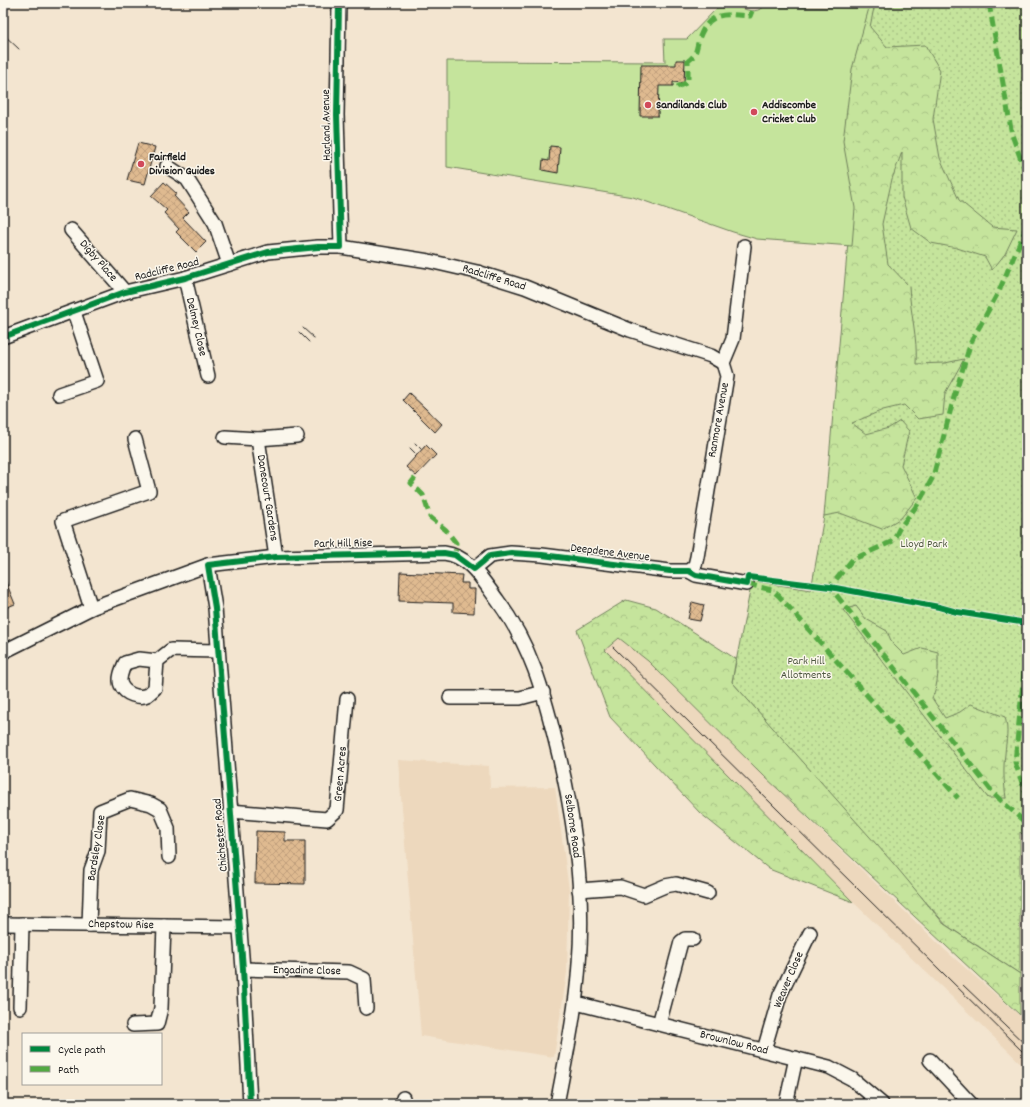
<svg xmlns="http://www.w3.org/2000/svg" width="1030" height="1107" viewBox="0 0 1030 1107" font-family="Dekko,sans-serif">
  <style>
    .built { fill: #edd8bd }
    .green { fill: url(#green-dots); stroke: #70805c }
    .forest { fill: url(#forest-crowns); stroke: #70805c }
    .pitch { fill: #c5e49c; stroke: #70805c }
    .building { fill: url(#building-cross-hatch); stroke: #1c1c1c }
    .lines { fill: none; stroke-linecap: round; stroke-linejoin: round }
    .street-casing { stroke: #1c1c1c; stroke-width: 16 }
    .street { stroke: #fbf7ec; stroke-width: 13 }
    .tram { stroke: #1c1c1c; stroke-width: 1 }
    .quiet { stroke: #52a943; stroke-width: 5; stroke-dasharray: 10 5; stroke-linecap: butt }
    .cycleway-casing { stroke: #fbf7ec; stroke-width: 8 }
    .cycleway { stroke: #00873e; stroke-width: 6 }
    .poi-dot { fill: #d1495b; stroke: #fbf7ec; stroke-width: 1.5 }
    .labels { text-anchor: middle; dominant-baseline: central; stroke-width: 3; stroke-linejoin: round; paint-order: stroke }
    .poi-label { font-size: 12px; font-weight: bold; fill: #1c1c1c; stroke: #fbf7ec; text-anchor: start }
    .street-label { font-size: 12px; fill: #1c1c1c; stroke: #fbf7ec }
    .park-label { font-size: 12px; fill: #4f5842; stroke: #fbf7ec }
  </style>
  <defs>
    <pattern id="green-dots" width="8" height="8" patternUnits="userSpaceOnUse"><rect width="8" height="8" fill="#c5e49c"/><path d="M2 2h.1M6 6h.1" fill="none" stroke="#a9c386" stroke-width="1.8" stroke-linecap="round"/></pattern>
    <pattern id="forest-crowns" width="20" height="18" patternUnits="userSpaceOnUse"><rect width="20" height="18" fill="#c5e49c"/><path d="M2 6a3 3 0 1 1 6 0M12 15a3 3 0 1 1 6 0" fill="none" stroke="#a9c386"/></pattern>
    <pattern id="building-cross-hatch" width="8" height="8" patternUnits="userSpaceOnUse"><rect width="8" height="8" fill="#dfba90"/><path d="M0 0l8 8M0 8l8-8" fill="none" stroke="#bf9f7c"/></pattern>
  </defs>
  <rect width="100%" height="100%" fill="#f3e5d0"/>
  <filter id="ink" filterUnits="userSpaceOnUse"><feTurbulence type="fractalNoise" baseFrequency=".025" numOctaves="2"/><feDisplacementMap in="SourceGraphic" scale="8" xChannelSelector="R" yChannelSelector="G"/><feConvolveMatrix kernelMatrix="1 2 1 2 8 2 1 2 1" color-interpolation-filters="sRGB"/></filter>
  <g filter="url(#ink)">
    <!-- built -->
    <g class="built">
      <path d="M619 638 648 661 764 776 945 950 1027 1022V1069L853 902 604 650Z"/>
      <path d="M398 760 489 766 490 788 555 787 569 890 567 972 554 1057 421 1036Z"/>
    </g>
    <!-- green -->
    <path class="green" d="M870 3H1027V839L1020 832V974L946 925 732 682 752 581 811 590 824 516 839 477Z"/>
    <!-- forest -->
    <g class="forest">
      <path d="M861 3H875L870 27 887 47 925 45 940 70 933 119 940 158 959 200 992 227 1017 229 1005 254 992 270 985 257 957 248 931 243 911 228 902 197V152L892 179 882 224 888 264 909 286C910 312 918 338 916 364L945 363 964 359 945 393 943 415 918 419 904 405 883 410 852 423 866 434 889 428 900 421 909 431 901 465 917 498 901 518 882 529 840 513 824 516 851 208 839 139 849 67 860 41Z"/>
      <path d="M626 600 656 608 736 659 732 682 893 863 944 924 1020 974V1015L764 776 648 661 619 638 605 650 853 902 769 869 700 813 610 717 577 630Z"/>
      <path d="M856 606 866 619 887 631 892 643 904 655 922 648 938 652C938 668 939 684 932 698L945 718 960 712 971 704 1005 717C1009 732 1006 739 1005 754 1003 769 1004 783 1006 798H988L843 610Z"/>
    </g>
    <!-- pitch -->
    <path class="pitch" d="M739 7C749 11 755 13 764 7L869 8 852 69 843 141 855 208 852 246 757 239 733 232 633 197 447 167V61L665 62 664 39H687L717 8Z"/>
    <!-- building -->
    <g class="building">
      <path d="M676 60H685L684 83 673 82V86H659L658 116H640L641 65H676Z"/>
      <path d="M138 143 155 147 145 184 127 180Z"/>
      <path d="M550 146 560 147 558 173 542 170 543 160 549 161Z"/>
      <path d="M164 182 177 194 174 196 189 212 183 218 206 242 196 252 176 232 179 229 164 213 167 210 151 196Z"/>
      <path d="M409 393 442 424 435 432 403 400Z"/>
      <path d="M426 445 436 455 416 476 406 467Z"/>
      <path d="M400 572 462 575 461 583H468V589H475L474 613 453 612V603L399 601Z"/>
      <path d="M3 575 15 604 3 609Z"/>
      <path d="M692 602 704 605 700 621 688 619Z"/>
      <path d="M256 831 285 832V841H305V884L255 883Z"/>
    </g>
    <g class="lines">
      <!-- street casing -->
      <g class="street-casing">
        <g id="street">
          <path d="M339 3 337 115 341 247"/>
          <path d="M167 166 187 179 215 223 229 264"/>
          <path d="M71 230 125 292"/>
          <path d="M185 278 208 376"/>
          <path d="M3 337 125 292 185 278 268 252 318 247H341L429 261 477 272 525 287 630 330 711 356 723 363"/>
          <path d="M59 394 97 381 74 312"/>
          <path d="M225 437 258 439 297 436"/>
          <path d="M258 439 276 557"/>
          <path d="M208 565 215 608 243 969 250 1104"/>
          <path d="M474 569 490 556 511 553 542 555 670 571H689L696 575 747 584"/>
          <path d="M689 571 695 565 697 557 727 376 723 363 733 339 744 246"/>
          <path d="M91 608 63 521 149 491 135 439"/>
          <path d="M3 652 91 608 208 565 276 557 444 553C470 556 483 581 498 601 531 646 543 690 556 743 574 814 585 890 579 964 576 1011 566 1057 557 1104"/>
          <path d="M157 661 155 688C153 690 150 693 147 695 139 699 125 694 121 685 118 679 122 670 125 663L139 659 157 661 171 650 217 651"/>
          <path d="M450 698H520L543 692"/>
          <path d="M230 811 327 819 337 810 347 699"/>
          <path d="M579 890 620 887 644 895 665 886 676 884 708 893"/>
          <path d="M3 924 240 927"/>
          <path d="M89 925 91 870 98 851 100 811 130 799 151 804 160 809 168 828 169 857"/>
          <path d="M243 969 349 972 364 979 366 1008"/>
          <path d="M576 1003 829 1067 852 1079 882 1104"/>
          <path d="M20 1007 22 924"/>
          <path d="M659 1024 681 942 685 939H693"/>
          <path d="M133 1025 157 1024 161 1008 164 926"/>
          <path d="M764 1050 780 995 810 933"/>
          <path d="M930 1060 971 1104"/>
          <path d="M402 1104 403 1098"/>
          <path d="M786 1104 796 1058"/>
        </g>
      </g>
      <!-- street -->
      <use href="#street" class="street"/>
      <!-- tram -->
      <g class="tram">
        <path d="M3 34 19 49"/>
        <path d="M303 328 314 338"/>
        <path d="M299 332 309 342"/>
        <path d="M415 443 421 449"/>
        <path d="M410 448 416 454"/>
        <path d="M613 647 1027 1056"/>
        <path d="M963 985 1027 1046"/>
      </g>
      <!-- quiet -->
      <g class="quiet">
        <path d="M989 3 1012 135 1027 176"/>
        <path d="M1025 3 1027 11"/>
        <path d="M677 87 688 82V61C697 55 696 49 699 39 709 11 724 14 750 16L752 11"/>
        <path d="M1027 226 999 291 971 342 954 397 933 477 918 504 899 529 893 541 852 560 830 587 994 794 1027 824"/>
        <path d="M415 478 411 483 423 495 430 517 446 530 456 543 455 555"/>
        <path d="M747 584 772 590 779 596 958 798"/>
        <path d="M1027 642 1015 762 1027 797"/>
      </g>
      <!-- cycleway casing -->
      <g class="cycleway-casing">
        <g id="cycleway">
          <path d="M3 337 125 292 185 278 268 252 318 247H341L337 115 339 3"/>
          <path d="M250 1104 243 969 215 608 208 565 276 557 444 553 455 555 474 569 490 556 511 553 542 555 670 571H689L696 575 747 584 748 577 830 587 939 607 957 612 1027 623"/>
        </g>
      </g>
      <!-- cycleway -->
      <use href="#cycleway" class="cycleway"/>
    </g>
  </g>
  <!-- markers -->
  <g class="poi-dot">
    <circle cx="648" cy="105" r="4"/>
    <circle cx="754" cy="112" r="4"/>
    <circle cx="141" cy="164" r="4"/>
  </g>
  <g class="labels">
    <!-- poi labels -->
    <g class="poi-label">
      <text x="656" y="105">Sandilands Club</text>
      <text x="762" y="105">Addiscombe<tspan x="762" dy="14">Cricket Club</tspan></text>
      <text x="149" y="157">Fairfield<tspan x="149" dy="14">Division Guides</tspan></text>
    </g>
    <!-- street labels -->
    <g class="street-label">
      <text transform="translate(327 125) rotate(-91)">Harland Avenue</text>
      <text transform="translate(98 261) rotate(49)">Digby Place</text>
      <text transform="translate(167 270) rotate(-14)">Radcliffe Road</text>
      <text transform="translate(494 278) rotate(17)">Radcliffe Road</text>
      <text transform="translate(196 327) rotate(77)">Delmey Close</text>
      <text transform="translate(719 420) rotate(-80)">Ranmore Avenue</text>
      <text transform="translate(267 498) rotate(81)">Danecourt Gardens</text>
      <text transform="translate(343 544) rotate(-1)">Park Hill Rise</text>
      <text transform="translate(610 553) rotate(7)">Deepdene Avenue</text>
      <text transform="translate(341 774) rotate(-85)">Green Acres</text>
      <text transform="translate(572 826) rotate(82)">Selborne Road</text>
      <text transform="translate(221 835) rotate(-95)">Chichester Road</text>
      <text transform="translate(97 848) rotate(-81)">Bardsley Close</text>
      <text transform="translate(121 925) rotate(1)">Chepstow Rise</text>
      <text transform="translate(307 971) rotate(1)">Engadine Close</text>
      <text transform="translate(789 980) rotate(-67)">Weaver Close</text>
      <text transform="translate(734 1043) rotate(14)">Brownlow Road</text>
    </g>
    <!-- park labels -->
    <g class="park-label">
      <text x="924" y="544">Lloyd Park</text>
      <text x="806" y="661">Park Hill<tspan x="806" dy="14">Allotments</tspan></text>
    </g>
  </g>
  <!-- margin -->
  <rect width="1030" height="1107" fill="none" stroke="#fbf7ec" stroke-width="16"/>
  <rect x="8" y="8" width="1014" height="1091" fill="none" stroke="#1c1c1c" stroke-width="1.5" filter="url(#ink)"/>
  <!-- legend -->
  <rect x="22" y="1033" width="140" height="52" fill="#fbf7ec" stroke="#a29f99"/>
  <rect x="30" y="1046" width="20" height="6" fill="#00873e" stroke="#a29f99"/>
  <text x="58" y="1053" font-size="12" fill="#1c1c1c">Cycle path</text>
  <rect x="30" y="1066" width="20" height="6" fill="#52a943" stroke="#a29f99"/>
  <text x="58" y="1073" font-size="12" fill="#1c1c1c">Path</text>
</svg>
